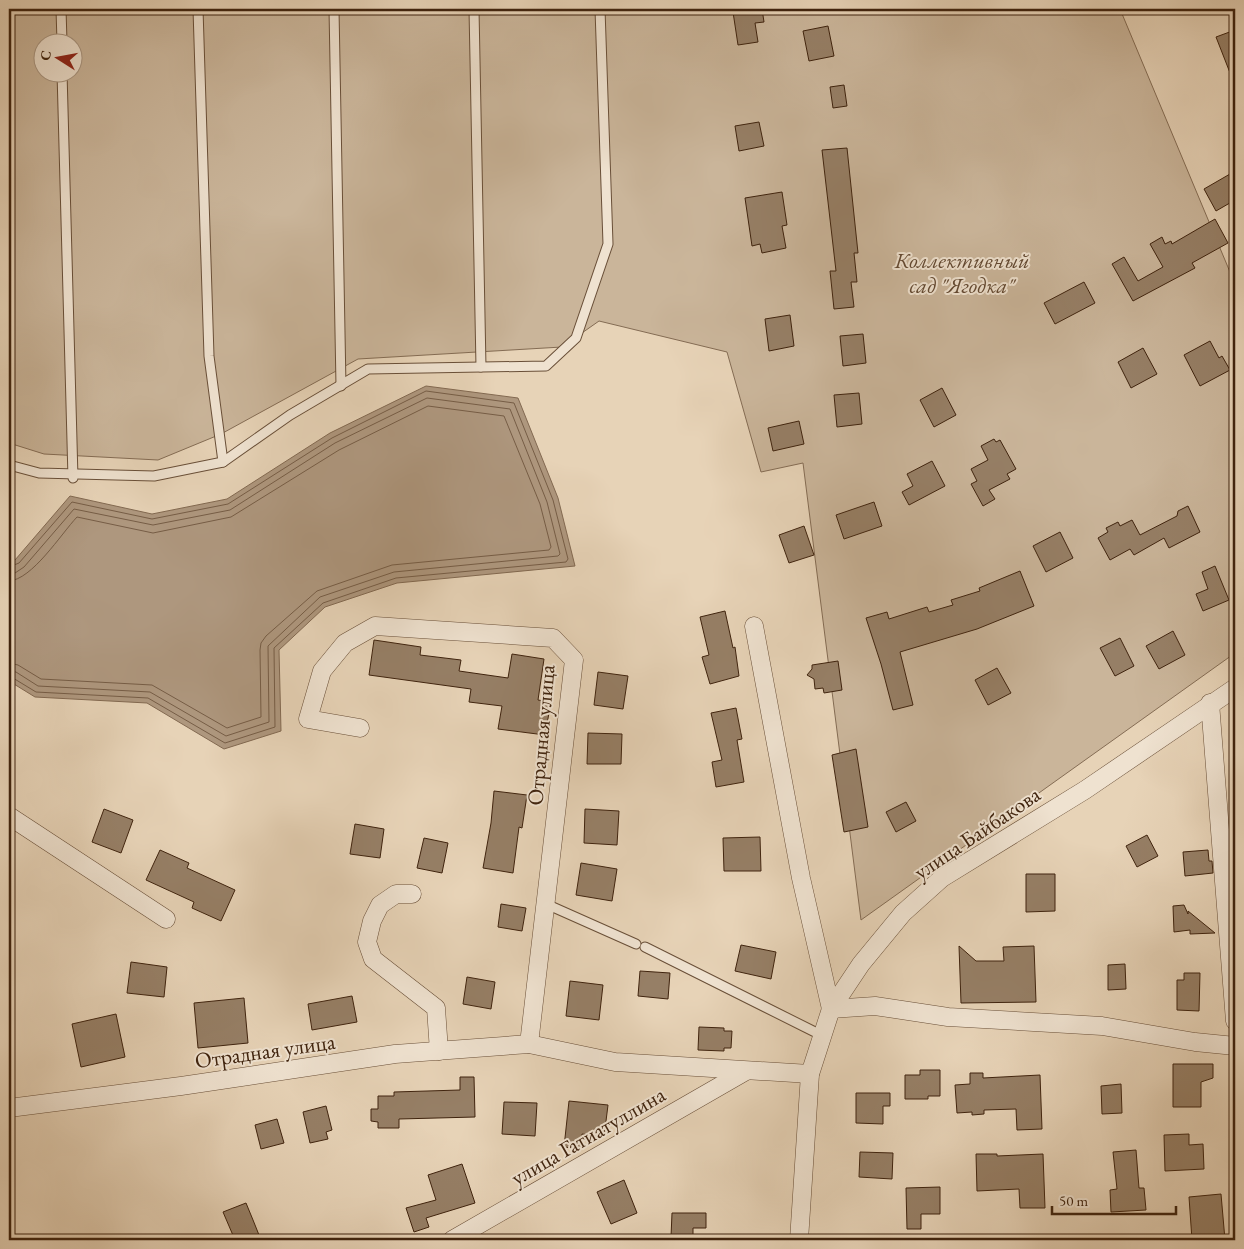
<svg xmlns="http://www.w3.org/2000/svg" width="1244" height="1249" viewBox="0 0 1244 1249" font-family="'EB Garamond',serif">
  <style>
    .green { fill: #cab59a; stroke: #846c54; fill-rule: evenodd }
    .water { fill: #ae977e; stroke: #826951 }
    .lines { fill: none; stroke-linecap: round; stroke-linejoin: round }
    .shore { stroke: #765d46; stroke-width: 1 }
    .building { fill: #967f66; stroke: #3f230e }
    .lane-casing { stroke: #694f38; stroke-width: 11 }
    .street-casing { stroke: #694f38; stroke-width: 19 }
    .lane { stroke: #efe2d0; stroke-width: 9 }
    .street { stroke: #efe2d0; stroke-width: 18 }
    .labels { text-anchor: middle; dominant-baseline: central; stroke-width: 4; stroke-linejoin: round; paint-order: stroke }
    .park-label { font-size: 22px; font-style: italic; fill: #624831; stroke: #efe2d0 }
    .street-label { font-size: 22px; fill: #3f230e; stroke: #efe2d0 }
  </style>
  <rect width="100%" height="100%" fill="#e7d3b7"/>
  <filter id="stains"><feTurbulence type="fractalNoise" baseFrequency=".004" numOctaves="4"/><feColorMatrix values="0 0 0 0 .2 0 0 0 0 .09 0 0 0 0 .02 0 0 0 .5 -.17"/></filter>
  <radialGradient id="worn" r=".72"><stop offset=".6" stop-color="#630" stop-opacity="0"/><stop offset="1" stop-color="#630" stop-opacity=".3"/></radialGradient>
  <!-- green -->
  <path class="green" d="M9 9H1120L1235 284V653L861 920 803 463 761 472 727 352 599 321 562 347 358 359 221 434 158 460 44 454 9 443ZM42 42H72V72H42Z"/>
  <!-- water -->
  <path class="water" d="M426 386 518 398 558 498 575 566 397 583 325 607 279 650 281 731 224 749 147 703 35 697 9 681V563L15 560 70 496 152 514 227 499 330 433Z"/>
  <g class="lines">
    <!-- shore -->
    <g class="shore">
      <path d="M9 567 19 563 72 502 152 519 228 504 332 438 426 391 514 403 553 500 568 559 566 562 396 578 323 603 274 648 275 727 225 743 148 698 36 692 13 678 9 677"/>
      <path d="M9 574 15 573 24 567 74 509 153 525 230 510 335 443 427 398 510 409 547 502 560 554 558 556 394 572 320 597 268 646 269 722 226 736 150 692 38 686 16 672 9 671"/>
      <path d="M9 581C32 580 61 534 77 517L153 533 231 517 339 450 428 406 504 416 540 504 551 547 549 550 392 565 317 591 266 636 261 643 260 650 261 717 227 728 152 685 41 679 18 665 9 663"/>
    </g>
  </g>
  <!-- building -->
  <g class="building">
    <path d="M755 9H762L764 22 755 23 758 42 738 45 733 12Z"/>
    <path d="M828 26 834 56 809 61 803 31Z"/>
    <path d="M1235 30V83H1234L1216 37Z"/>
    <path d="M844 85 847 106 833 108 830 87Z"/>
    <path d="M759 122 764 146 739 151 735 126Z"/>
    <path d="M847 148 858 253H854L857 282H851L854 307 834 309 830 271H836L822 150Z"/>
    <path d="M1230 174 1235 184V200L1216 211 1204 189Z"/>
    <path d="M782 192 787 225 782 226 786 248 762 253 760 244 752 246 745 198Z"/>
    <path d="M1215 219 1228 243 1192 263 1195 268 1133 301 1112 264 1124 257 1138 281 1163 267 1150 244 1162 237 1165 244 1171 241 1172 244Z"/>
    <path d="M1084 282 1095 303 1055 324 1044 303Z"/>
    <path d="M790 315 794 346 769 351 765 319Z"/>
    <path d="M863 334 866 363 843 366 840 336Z"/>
    <path d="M1210 341 1219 358 1222 356 1230 370 1200 386 1184 355Z"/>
    <path d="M1143 348 1157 374 1131 388 1118 362Z"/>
    <path d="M942 388 956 415 934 427 920 400Z"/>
    <path d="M859 393 862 424 837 427 834 395Z"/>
    <path d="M799 421 804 444 773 451 768 428Z"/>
    <path d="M994 439 996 442 1000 440 1016 469 1007 474 1010 479 989 490 995 499 983 506 971 484 977 481 971 469 988 460 981 446Z"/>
    <path d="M932 461 945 486 909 505 902 492 913 486 907 474Z"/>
    <path d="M874 502 882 526 844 539 836 515Z"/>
    <path d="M1188 506 1200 532 1169 548 1164 538 1134 555 1130 549 1110 560 1098 538 1108 532 1106 528 1118 522 1120 526 1132 520 1140 535 1177 516 1178 511Z"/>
    <path d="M804 526 814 555 789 563 779 535Z"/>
    <path d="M1060 532 1073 558 1046 572 1033 546Z"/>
    <path d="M1215 566 1229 600 1203 611 1196 594 1208 589 1202 572Z"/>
    <path d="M1020 571 1034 606 977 629 900 652 913 705 893 710 881 664 866 618 887 612 889 619 927 607 929 612 953 605 951 600 980 591 979 588Z"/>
    <path d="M725 611 733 648 735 647 739 676 710 684 702 657 709 655 700 617Z"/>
    <path d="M1173 631 1185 655 1159 669 1146 646Z"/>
    <path d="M1120 638 1134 666 1115 676 1100 648Z"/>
    <path d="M374 640 421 647 420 655 461 660 459 671 508 678 512 654 544 659 538 700 551 702 545 735 498 729 502 706 469 702 471 689 369 675Z"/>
    <path d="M838 661 842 690 824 693 823 688 815 689 814 679 807 675 812 669V665Z"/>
    <path d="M997 668 1011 693 988 705 975 680Z"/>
    <path d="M598 672 628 676 623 709 594 705Z"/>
    <path d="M736 708 742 739 737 740 744 782 716 787 712 762 722 760 711 713Z"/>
    <path d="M588 733 622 734 621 764H587Z"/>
    <path d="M856 749 868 827 844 832 832 755Z"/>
    <path d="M494 791 527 795 522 828 519 827 513 873 483 868 491 823Z"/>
    <path d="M906 802 916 821 896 832 886 812Z"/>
    <path d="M104 809 133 820 121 853 92 842Z"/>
    <path d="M585 809 619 811 617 845 584 843Z"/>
    <path d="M355 824 384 829 380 858 350 854Z"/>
    <path d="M1147 835 1158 856 1137 867 1126 846Z"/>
    <path d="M760 837 761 871H724L723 838Z"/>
    <path d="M424 838 448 843 442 873 417 868Z"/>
    <path d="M160 850 189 863 187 868 235 890 221 921 192 908 194 902 146 880Z"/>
    <path d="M1208 850 1209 861H1212L1213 873 1185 876 1183 852Z"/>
    <path d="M581 863 617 869 612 901 576 895Z"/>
    <path d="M1026 874H1055V911L1026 912Z"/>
    <path d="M501 904 526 908 522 931 498 927Z"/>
    <path d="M1184 905 1188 914V911L1215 933 1190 934V930L1174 932 1173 906Z"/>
    <path d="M741 945 776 952 771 979 735 971Z"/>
    <path d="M959 946 976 961H1004L1003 947 1034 946 1036 1002 961 1003Z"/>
    <path d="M131 962 167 967 164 997 127 993Z"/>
    <path d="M1125 964 1126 989 1108 990V965Z"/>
    <path d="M640 971 670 973 668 999 638 996Z"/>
    <path d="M1184 973H1200L1199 1011 1177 1010V980H1184Z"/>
    <path d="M467 977 495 982 491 1009 463 1004Z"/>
    <path d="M570 981 603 985 599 1020 566 1016Z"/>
    <path d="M352 996 357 1022 312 1030 308 1004Z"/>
    <path d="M244 998 248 1043 198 1048 194 1003Z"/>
    <path d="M116 1014 125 1057 81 1067 72 1024Z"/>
    <path d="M699 1027 724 1028V1031H732L731 1048H724V1051L698 1050Z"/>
    <path d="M1173 1064H1213V1078L1201 1082V1107H1173Z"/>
    <path d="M920 1070H940V1096H928V1099H905V1075H920Z"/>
    <path d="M970 1073H983V1078L1040 1075 1042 1129 1017 1130 1016 1109 984 1110V1114L972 1115V1112L957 1113 955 1085 970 1084Z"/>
    <path d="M460 1077H474L475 1117 399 1119V1128H378V1122L371 1121V1109H378V1096H394V1092L460 1090Z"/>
    <path d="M1121 1084 1122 1113 1102 1114 1101 1086Z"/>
    <path d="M856 1093H890V1106H883V1124L856 1123Z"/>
    <path d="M569 1101 608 1105 604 1137 582 1134 580 1149 564 1147Z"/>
    <path d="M504 1102 537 1103 535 1136 502 1134Z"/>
    <path d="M326 1106 332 1130 326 1132 328 1139 310 1143 303 1112Z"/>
    <path d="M277 1119 284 1143 261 1149 255 1125Z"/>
    <path d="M1189 1134V1145L1203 1144 1204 1169 1165 1171 1164 1135Z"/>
    <path d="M1136 1150 1139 1188H1144L1146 1210 1111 1212 1110 1190 1117 1189 1113 1152Z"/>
    <path d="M860 1152 893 1153 892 1179 859 1177Z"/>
    <path d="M976 1154H997V1156L1043 1154 1045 1208H1020L1019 1189 977 1191Z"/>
    <path d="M462 1164 475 1203 426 1218 429 1227 414 1232 406 1208 436 1200 428 1175Z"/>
    <path d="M624 1180 637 1213 611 1224 597 1192Z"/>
    <path d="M940 1187V1214H921V1229H907L906 1188Z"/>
    <path d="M1221 1194 1225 1240H1192L1189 1197Z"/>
    <path d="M246 1203 253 1220 261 1240H235L223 1212Z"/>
    <path d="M672 1213H706V1228H693V1237H671Z"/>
  </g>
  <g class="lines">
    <!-- lane casing -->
    <g class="lane-casing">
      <g id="lane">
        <path d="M61 9 62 42"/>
        <path d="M198 9 209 356 223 462"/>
        <path d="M334 9 341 386"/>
        <path d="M474 9 481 367"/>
        <path d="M62 72 73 478"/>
        <path d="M9 465 39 473 154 476 223 462 290 415 368 369 546 366 576 338 608 244 600 9"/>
        <path d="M546 904 636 944"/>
        <path d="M645 947 823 1036"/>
      </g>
    </g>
    <!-- street casing -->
    <g class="street-casing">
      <g id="street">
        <path d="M754 626 801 878 831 1009 875 1006 948 1017 1102 1026 1195 1042 1235 1046"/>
        <path d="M1210 703 1235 1021"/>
        <path d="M360 728 308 719 322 671 345 643 375 626 553 638 574 660 529 1044"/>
        <path d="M9 816 166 919"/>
        <path d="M412 894H396L380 905 372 921 367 942 373 959 436 1008 439 1051"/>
        <path d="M9 1108 181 1086 395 1054 529 1044 615 1062 810 1074"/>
        <path d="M452 1240 746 1071"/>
        <path d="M799 1240 810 1074 831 1009 861 964 903 913 942 878 1085 790 1235 688"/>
      </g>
    </g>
    <!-- lane -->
    <use href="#lane" class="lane"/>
    <!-- street -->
    <use href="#street" class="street"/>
  </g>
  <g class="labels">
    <!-- park labels -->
    <g class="park-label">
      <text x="962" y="260">Коллективный<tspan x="962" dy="25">сад "Ягодка"</tspan></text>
    </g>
    <!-- street labels -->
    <g class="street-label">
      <text transform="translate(541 735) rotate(-85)">Отрадная улица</text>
      <text transform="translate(977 833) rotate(-34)">улица Байбакова</text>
      <text transform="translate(265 1051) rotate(-8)">Отрадная улица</text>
      <text transform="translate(588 1136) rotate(-30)">улица Гатиатуллина</text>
    </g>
  </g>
  <!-- margin -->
  <rect width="1244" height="1249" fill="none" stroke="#e7d3b7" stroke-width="30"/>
  <rect x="10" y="10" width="1224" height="1229" fill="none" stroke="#3f230e" stroke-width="2.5"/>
  <rect x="15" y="15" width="1214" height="1219" fill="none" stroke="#3f230e"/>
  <!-- north arrow -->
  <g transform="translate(58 58) rotate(281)"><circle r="24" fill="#efe2d0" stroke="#a99682"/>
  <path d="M0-4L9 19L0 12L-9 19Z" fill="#8f2418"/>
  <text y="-8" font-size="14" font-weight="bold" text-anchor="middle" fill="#3f230e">С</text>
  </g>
  <!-- scale -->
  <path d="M1052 1206v8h124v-8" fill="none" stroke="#3f230e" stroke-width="2.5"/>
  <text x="1059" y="1206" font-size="15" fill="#3f230e" stroke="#efe2d0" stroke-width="4" paint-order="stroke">50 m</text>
  <rect width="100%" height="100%" filter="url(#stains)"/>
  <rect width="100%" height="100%" fill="url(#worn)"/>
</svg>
